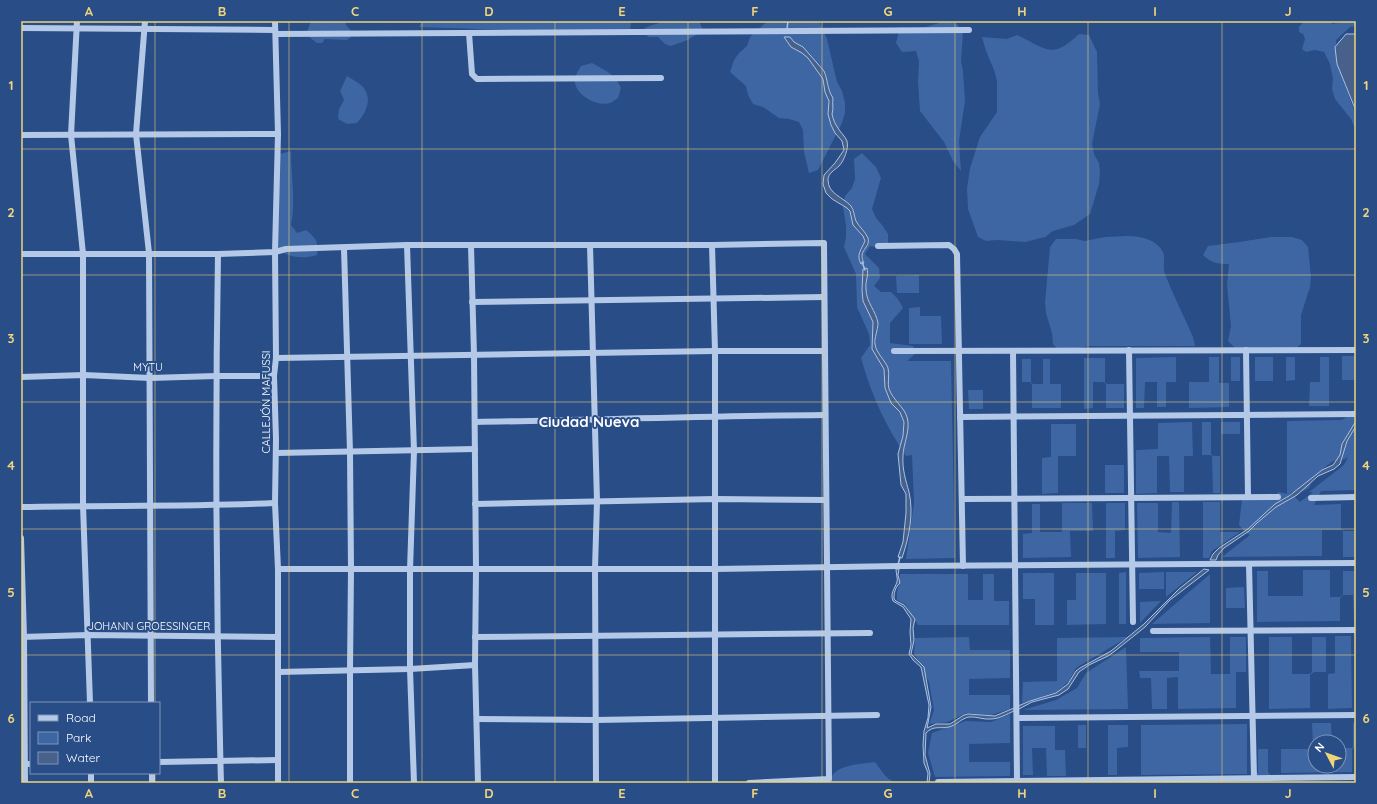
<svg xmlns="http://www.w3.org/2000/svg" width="1377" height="804" viewBox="0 0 1377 804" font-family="Quicksand,sans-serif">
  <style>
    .green { fill: #3d66a3; fill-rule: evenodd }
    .water { fill: #47618a; stroke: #a9c3e8 }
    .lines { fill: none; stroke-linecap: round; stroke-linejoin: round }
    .stream { stroke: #a9c3e8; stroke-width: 1.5 }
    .minor { stroke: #b4c9e8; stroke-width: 6 }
    .grid { fill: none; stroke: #f0d47a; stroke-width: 1; stroke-opacity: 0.55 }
    .labels { text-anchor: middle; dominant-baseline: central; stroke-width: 4; stroke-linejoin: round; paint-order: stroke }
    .street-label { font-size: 11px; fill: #fff; stroke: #284d87 }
    .district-label { font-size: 15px; font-weight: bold; fill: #fff; stroke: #284d87 }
    .neatline { fill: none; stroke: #f0d47a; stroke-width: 1.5 }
    .grid-label { font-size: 13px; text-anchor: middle; font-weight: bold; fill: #f0d47a }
  </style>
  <rect width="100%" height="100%" fill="#284d87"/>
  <!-- green -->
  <g class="green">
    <path d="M311 21H345L346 25 352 32 351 37 347 40 325 39 322 43H317L309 37 307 32Z"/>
    <path d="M420 21H631L630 34 419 27 422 22Z"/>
    <path d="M664 21H699L703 30C693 38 682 43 670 46L665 44 658 37H649L641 32C649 23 655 26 664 21Z"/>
    <path d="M769 21H819L827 39 837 82 842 91 845 103V113L842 123 818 170 809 173 804 152 803 130 799 122 789 119 779 118 763 107 753 104 748 95 746 86 730 72 734 60 739 53 747 46 750 37 764 24Z"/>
    <path d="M946 21 957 24 963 32 961 62 963 71 965 101 959 141 961 171 953 161 944 142 920 111 918 82 919 61 916 51 902 52 896 43 900 27 919 29Z"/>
    <path d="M1304 21H1331L1332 24 1347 21H1356V26L1350 27 1336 40V61L1356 115V131L1351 119 1335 99 1332 89 1333 79 1330 64 1324 52 1315 50 1306 52 1302 49 1305 39 1303 34 1299 32V27Z"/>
    <path d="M1079 34 1089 35 1097 52 1098 93 1100 104 1092 144 1094 154 1099 163 1100 173 1099 184 1090 214 1074 225 1053 231 1045 237 1025 242 997 240 986 241 978 237 968 209 967 189 970 168 980 137 997 112V81L994 70 986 51 982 37 1007 39 1017 35C1046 48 1051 61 1079 34Z"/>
    <path d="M592 63C606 71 614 73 621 88L618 98C616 99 613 102 610 103 598 107 577 96 575 83 574 77 578 71 581 66Z"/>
    <path d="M347 76C352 79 359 83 363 87 373 99 366 113 357 123L347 124 338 119 339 109 344 100 340 91Z"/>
    <path d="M291 151C291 176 296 201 291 225L297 233 306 230C316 238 319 242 317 255 303 259 290 258 279 250L275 230 280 154Z"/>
    <path d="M862 153 876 167 881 178 872 209 876 218 882 225 888 234V244L879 248 870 246 865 254 879 268 880 278 874 286 881 292H891L898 299 903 308 890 323V343L913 346 916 353 907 361H951L955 558 906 559 914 503 912 455 906 456C885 425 871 394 861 358L870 345 869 334 857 307 856 274 844 247 846 237V226L843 207 845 196 852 188 855 179 854 159Z"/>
    <path d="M1127 236C1140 236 1156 239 1163 252 1166 258 1162 267 1165 274 1173 295 1184 316 1193 337L1195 346H1090L1059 351 1053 344 1052 333 1046 313 1045 302 1050 247 1056 239H1076L1085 241 1105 237Z"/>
    <path d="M1271 237H1292L1302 240 1308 247 1311 277 1310 287 1301 315V344L1294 350 1235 348 1228 341 1231 326 1227 285 1229 264C1217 264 1211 263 1203 255L1208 246 1239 242Z"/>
    <path d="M919 275V293H897L896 276Z"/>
    <path d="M920 307V316H941L942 344H909V308Z"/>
    <rect x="1342" y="356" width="14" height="24"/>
    <path d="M1176 357V382H1166V407H1157V382H1145L1144 408H1136V358Z"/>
    <path d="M1209 357H1219V383H1229L1231 381V357H1240V381H1231L1229 383V407L1189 408V382H1209Z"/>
    <rect x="1255" y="357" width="18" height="24"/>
    <path d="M1286 357H1295V380L1286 381Z"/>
    <path d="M1320 357H1329V406H1309L1310 382H1320Z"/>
    <path d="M1084 358H1105V382L1107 384H1124V408H1106V384L1104 382H1093V408L1084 409Z"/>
    <path d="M1022 359H1031V382L1033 384H1043V359H1050V384H1061V408H1032V384L1030 382H1022Z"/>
    <path d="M968 390H983V409H969Z"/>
    <path d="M1356 411V490L1321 491 1314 505 1341 504V529L1344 531H1354V504H1356V557H1343V531L1341 530H1322V556L1222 557 1250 535 1246 533 1239 525 1242 499H1269L1279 492 1287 494V421L1342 420ZM1348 457 1344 465 1309 492H1313L1300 502 1293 495H1289L1292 492H1301L1309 488 1314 476 1333 461 1345 459Z"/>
    <path d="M1192 422 1193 456H1184V492H1170L1169 456H1157V493L1136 494V450L1158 449V423Z"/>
    <path d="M1202 422H1211V454L1213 456H1220V493H1213L1212 456 1211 455H1202Z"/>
    <rect x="1221" y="422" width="19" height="12"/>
    <path d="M1051 424H1076V456H1058V493L1042 494V458L1051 457Z"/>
    <rect x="1105" y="465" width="19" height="28"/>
    <path d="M1172 502H1179L1180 557 1138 558 1137 503H1158V532L1171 533Z"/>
    <path d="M1203 502H1220V532H1240L1212 551 1209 558H1203Z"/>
    <path d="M1062 503H1092L1093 531H1070L1071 557 1023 558V534L1032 533V504H1040V532H1062Z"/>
    <path d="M1106 503H1125V530L1115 531V558H1106Z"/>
    <path d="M1303 570H1330V597H1340L1343 594V571H1356V622H1354L1353 595H1343L1340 598V621L1257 622V571H1268V596H1303Z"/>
    <path d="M1126 572V624H1119V573Z"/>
    <path d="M1164 572V589H1139V573Z"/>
    <path d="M1166 572H1197L1166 597Z"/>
    <path d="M1023 573H1054V625H1035V599H1023Z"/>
    <path d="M1076 573H1106V624L1067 625V600H1076Z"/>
    <path d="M900 574H968V600H983V574H994V601H1009V625H918L905 604 897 600C896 590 900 584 900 574Z"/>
    <path d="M1210 574V623L1152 624Z"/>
    <path d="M1244 587 1245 608H1226V588Z"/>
    <path d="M1161 601 1140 623V602Z"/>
    <path d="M1335 636H1351L1352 708 1328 709V674L1335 673Z"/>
    <path d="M969 637 970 650H1010V678L969 679V695H1010V709L991 715 966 713 948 722 929 724 934 710 929 682 914 653 915 638Z"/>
    <path d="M1128 637 1076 668 1069 681 1057 692 1022 703 1023 682 1057 681V638Z"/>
    <path d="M1210 637 1211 674H1230V637H1246V672H1236V708L1178 709V677L1167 678V709H1152L1151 678H1140L1139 671H1179V652H1140V638Z"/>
    <path d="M1269 637H1292V674H1310L1312 672V637H1326V672H1314L1310 675V708L1269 709Z"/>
    <path d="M1126 647 1128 709 1023 710 1056 700 1077 688 1086 673Z"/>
    <path d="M1010 714V743L969 744V762H1010V776L935 777 928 753 932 733 966 721 991 722Z"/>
    <path d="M1312 723H1331L1332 742H1315V766H1339V748H1352L1353 747V723H1356V747H1354L1352 750V772L1281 773V749H1313Z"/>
    <path d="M1247 724V774L1141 775V725Z"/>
    <rect x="1078" y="725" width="8" height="23"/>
    <path d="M1108 725H1128V747L1117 748V775H1108Z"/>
    <path d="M1023 726H1055V750H1065L1066 776H1047L1046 748H1032L1033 775H1023Z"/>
    <path d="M1258 749H1268V772L1271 776 1270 783H1253L1254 776 1258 772Z"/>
    <path d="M875 762C880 768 886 780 895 782 904 785 917 780 927 783H829C832 764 861 764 875 762Z"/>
  </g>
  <!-- water -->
  <g class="water">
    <path d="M1346 34H1356V111L1337 64 1335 47Z"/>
    <path d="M784 37H790L794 42 803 47 824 71C828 80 827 89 833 98 832 104 834 108 832 114 833 119 835 124 838 128 840 132 845 136 847 141 849 148 844 161 839 166 835 170 828 173 828 180 828 194 843 197 851 206 854 210 854 216 856 221 859 227 865 231 868 238 871 248 857 250 864 263L861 264C856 255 861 250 865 241L863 236 853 225 850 211 847 208 832 199 826 193 823 184 824 175 835 163 844 150 842 141 835 133 831 125 828 114 829 101 825 92 823 79 808 58 802 53 791 47Z"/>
    <path d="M867 268C869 276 865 281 866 289 866 302 876 311 878 323 878 330 874 338 875 344 876 353 885 360 888 368 890 375 887 383 889 389 893 400 904 407 907 417 911 430 903 444 903 456 902 469 906 481 909 492 914 514 909 537 902 558L898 557 903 542 906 513V494L901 485 898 454 903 436 904 422 900 412 891 403 885 388 884 369 872 349 873 322 863 301 862 290 863 269Z"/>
    <path d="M1356 421V426L1347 441 1340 464 1334 469 1318 476 1297 495 1276 507 1257 523 1249 531 1224 548 1218 555 1216 560H1210L1213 554 1219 548 1248 529 1275 504 1289 496 1322 470 1333 465 1340 455 1342 444Z"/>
    <path d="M896 569H899L898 575 900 583C895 587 894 593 894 599L896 601 904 605 915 619 913 628 914 640 911 654 924 667 931 707 927 728 936 724H950L964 715 968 714 995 716 1014 708V711C1007 714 999 719 991 719 983 720 976 716 969 717 962 718 957 725 949 727 939 729 934 725 926 733L925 755 930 774 929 783H927L928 773 924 763 923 745 924 731 928 718 929 705 921 667 913 660 909 654 911 645 910 632 911 619 903 607 893 601C890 593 894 590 897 582 898 579 896 573 896 569Z"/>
    <path d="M1204 569 1209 570 1170 600 1145 627 1115 651 1108 656 1089 665 1079 672 1068 689 1059 695 1032 702 1019 709 1018 706 1030 701 1056 693 1068 684 1076 671 1080 668 1111 651 1144 624 1179 589Z"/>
  </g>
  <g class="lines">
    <!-- stream -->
    <g class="stream">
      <path d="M787 29 788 21"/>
      <path d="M862 262 865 270"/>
      <path d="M898 565 900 557"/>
    </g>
    <!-- minor -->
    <g class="minor">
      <path d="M77 21 71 135 83 254V505L90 703"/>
      <path d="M145 21 136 134 149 253 151 703"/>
      <path d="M275 21 278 134 275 252 276 358 274 376 276 439 275 503 278 569V783"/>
      <path d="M21 28 275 30"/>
      <path d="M469 33 472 74 477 79 661 78"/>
      <path d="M276 34 969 30"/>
      <path d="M21 135 278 134"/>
      <path d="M407 245 414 451 410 570V669L414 783"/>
      <path d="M590 245 597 501 595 569 596 783"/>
      <path d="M712 245 715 351V783"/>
      <path d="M471 246 474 355 476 569 475 665 478 783"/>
      <path d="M878 246 949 245 954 249 957 254 963 566"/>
      <path d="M344 248 350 452 351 569 350 670V783"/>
      <path d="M21 254H218L275 252 286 249 407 245H712L824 243 829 779 749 783"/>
      <path d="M218 254C215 430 216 607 221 783"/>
      <path d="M472 302 824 297"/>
      <path d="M1129 350 1133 622"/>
      <path d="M1246 350 1248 497"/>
      <path d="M894 351 1356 350"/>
      <path d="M1013 351 1017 781"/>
      <path d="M276 358 715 351H825"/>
      <path d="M21 377 84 375 150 378 216 376H274"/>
      <path d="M960 417 1356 414"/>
      <path d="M475 422C592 420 708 416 825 415"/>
      <path d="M276 453 475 449"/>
      <path d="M1311 498 1356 497"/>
      <path d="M962 499 1278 497"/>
      <path d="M475 504 715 499 826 500"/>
      <path d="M21 507C106 505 190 507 275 503"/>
      <path d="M21 538 24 637 25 783"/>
      <path d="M1249 564 1254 778"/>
      <path d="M278 569H715L900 566 1356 563"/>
      <path d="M1153 631 1356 630"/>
      <path d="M21 637 88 635 278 637"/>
      <path d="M475 637 870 633"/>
      <path d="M278 672 410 669 475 665"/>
      <path d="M1017 718 1356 715"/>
      <path d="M477 719 596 720 877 715"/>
      <path d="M159 762 278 760"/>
      <path d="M21 764H31"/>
      <path d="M152 773V783"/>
      <path d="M938 782 1356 777"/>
      <path d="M91 783V773"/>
    </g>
  </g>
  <!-- grid -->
  <path class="grid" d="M155 21V703M289 21V783M422 21V783M555 21V783M688 21V783M822 21V783M955 21V783M1088 21V783M1222 21V783M21 149H1356M21 275H1356M21 402H1356M21 529H1356M21 655H1356M155 773V783"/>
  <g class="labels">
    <!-- street labels -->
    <g class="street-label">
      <text x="148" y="367">MYTU</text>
      <text transform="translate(266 402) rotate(-90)">CALLEJÓN MAFUSSI</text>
      <text x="149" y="626">JOHANN GROESSINGER</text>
    </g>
    <!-- district labels -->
    <g class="district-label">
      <text x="589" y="421">Ciudad Nueva</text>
    </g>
  </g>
  <!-- border -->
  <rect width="1377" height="804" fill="none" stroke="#284d87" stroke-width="44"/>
  <!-- legend -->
  <rect x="30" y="702" width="130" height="72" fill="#284d87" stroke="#7e94b7"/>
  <rect x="38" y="715" width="20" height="6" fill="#b4c9e8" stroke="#7e94b7"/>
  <text x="66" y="722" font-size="12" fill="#ffffff">Road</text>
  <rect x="38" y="732" width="20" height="12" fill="#3d66a3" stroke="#7e94b7"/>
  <text x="66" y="742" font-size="12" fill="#ffffff">Park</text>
  <rect x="38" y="752" width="20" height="12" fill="#47618a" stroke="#7e94b7"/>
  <text x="66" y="762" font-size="12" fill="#ffffff">Water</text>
  <!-- north arrow -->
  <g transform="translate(1327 754) rotate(311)"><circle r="19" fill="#284d87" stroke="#7e94b7"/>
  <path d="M0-3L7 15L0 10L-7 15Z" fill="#f0d47a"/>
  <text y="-6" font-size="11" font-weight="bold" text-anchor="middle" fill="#ffffff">N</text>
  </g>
  <rect x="22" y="22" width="1333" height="760" class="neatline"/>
  <g class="grid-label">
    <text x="89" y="16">A</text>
    <text x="222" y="16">B</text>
    <text x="355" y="16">C</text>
    <text x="489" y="16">D</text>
    <text x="622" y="16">E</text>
    <text x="755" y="16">F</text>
    <text x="888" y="16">G</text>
    <text x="1022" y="16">H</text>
    <text x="1155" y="16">I</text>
    <text x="1288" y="16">J</text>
    <text x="11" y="90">1</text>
    <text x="1366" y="90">1</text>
    <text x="11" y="217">2</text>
    <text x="1366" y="217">2</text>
    <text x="11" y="343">3</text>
    <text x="1366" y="343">3</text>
    <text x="11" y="470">4</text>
    <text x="1366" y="470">4</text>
    <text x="11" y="597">5</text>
    <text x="1366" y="597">5</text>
    <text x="11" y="723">6</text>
    <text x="1366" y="723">6</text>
    <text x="89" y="798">A</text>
    <text x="222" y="798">B</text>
    <text x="355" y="798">C</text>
    <text x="489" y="798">D</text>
    <text x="622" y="798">E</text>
    <text x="755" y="798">F</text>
    <text x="888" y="798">G</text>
    <text x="1022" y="798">H</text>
    <text x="1155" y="798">I</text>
    <text x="1288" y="798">J</text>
  </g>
</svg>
